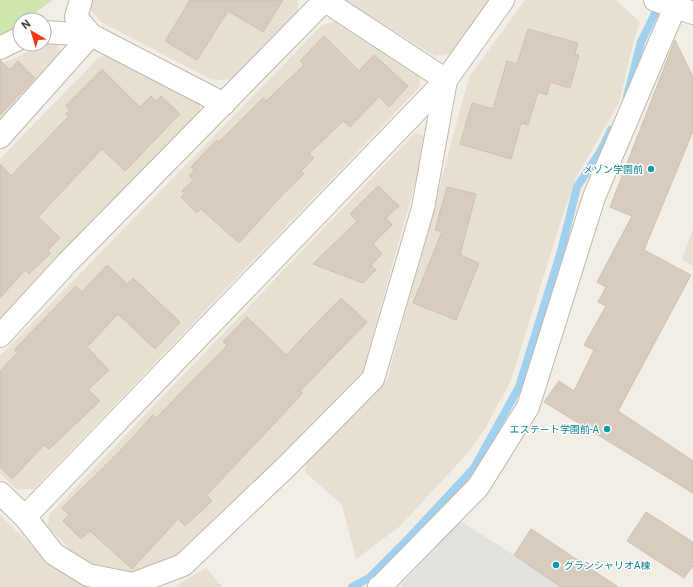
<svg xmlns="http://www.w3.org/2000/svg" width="693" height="587" viewBox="0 0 693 587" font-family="Roboto,'Noto Sans JP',sans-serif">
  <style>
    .residential { fill: #e6e0d3 }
    .green { fill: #cee6ae }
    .parking { fill: #e3e1dd }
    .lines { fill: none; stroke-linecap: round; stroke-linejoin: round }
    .stream { stroke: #a2d1ef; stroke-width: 8 }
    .building { fill: #d7ccbe; stroke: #cec1ae }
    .street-casing { stroke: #c0b8ab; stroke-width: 24 }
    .street { stroke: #fff; stroke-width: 22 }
    .culture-dot { fill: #0f9aa8; stroke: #fff; stroke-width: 1.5 }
    .labels { text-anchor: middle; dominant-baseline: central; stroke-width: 3; stroke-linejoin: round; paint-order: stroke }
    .culture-label { font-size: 10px; fill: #0d838f; stroke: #fff; text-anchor: end }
  </style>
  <rect width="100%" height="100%" fill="#f2eee5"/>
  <!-- residential -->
  <g class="residential">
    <path d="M89 0H298V15L232 79 221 80 210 79 101 22 88 7Z"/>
    <path d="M344 0H490L453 53 435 56Z"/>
    <path d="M525 0H616L640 22 634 40 619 103 577 176 565 208 511 380 486 427 468 453 399 527 356 559 342 505 305 472 308 455 387 380 469 77Z"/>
    <path d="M339 20 419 71 420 87 34 489H16L0 474V356L322 25Z"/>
    <path d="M50 43 57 45 63 55 0 125V64L17 57 41 45Z"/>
    <path d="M105 55 199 101 201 112 0 322V159L98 58Z"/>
    <path d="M415 133 428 137 363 371 186 553 161 565 130 572 100 567 75 555 48 527 49 515Z"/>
    <path d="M693 229V266L682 259Z"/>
    <path d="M0 515 33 547 56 567 95 587H0Z"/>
    <path d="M206 568 222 587H174Z"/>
  </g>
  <!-- green -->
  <path class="green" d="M0 0H53L25 20H20V24L0 36Z"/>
  <!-- parking -->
  <path class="parking" d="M460 521 514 555 561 587H402V584Z"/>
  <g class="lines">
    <!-- stream -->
    <g class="stream">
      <path d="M627 96 641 42 660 3"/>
      <path d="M352 587 369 578 407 540 474 468 519 387 561 251 577 187 600 152 611 130"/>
    </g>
  </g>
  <!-- building -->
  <g class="building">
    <path d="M190 0H283L263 32 228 11 197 60 165 41Z"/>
    <path d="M528 29 578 43 575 54 579 55 570 88 550 82 547 95 538 92 528 125 521 123 511 159 460 144 472 103 493 109 507 61 517 64Z"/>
    <path d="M324 36 359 71 374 55 408 86 389 107 379 97 350 127 343 121 309 154 314 158 301 171 304 174 284 193 239 243 201 209 197 213 181 197 185 193 182 191 193 180 189 175 195 170 191 167 217 140 219 142 263 98 266 101 304 65 300 61Z"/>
    <path d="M675 40 693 77V131L644 250 691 275 618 411 693 461V493L544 402 559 381 574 391 594 350 584 345 606 306 598 302 606 287 597 282 632 216 610 207Z"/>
    <path d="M0 60 10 70 18 61 35 78 0 115Z"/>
    <path d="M102 69 140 107 151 96 156 101 161 96 180 114 125 171 102 149 38 217 60 238 48 250 51 253 29 274 25 270 0 298V164L11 176 69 116 66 114 70 110 66 105Z"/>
    <path d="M378 186 399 206 386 218 392 225 373 244 382 254 371 265 376 270 363 283 313 264 357 221 350 214Z"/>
    <path d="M447 187 476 194 460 255 479 263 456 320 413 303 442 232 435 230Z"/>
    <path d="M107 265 127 284 133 278 180 322 155 349 118 314 87 347 109 370 88 390 100 401 49 449 44 445 12 479 0 467V371L17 353 14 350 76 286 82 292Z"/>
    <path d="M341 298 367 322 300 391 303 393 207 495 212 501 185 526 178 519 132 569 90 531 81 539 63 521 69 515 62 508 121 450 153 415 156 418 219 354 227 345 223 342 247 317 286 355Z"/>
    <path d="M646 512 693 542V566L684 578 627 541Z"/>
    <path d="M531 529 618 587H561L514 555Z"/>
  </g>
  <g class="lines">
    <!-- street casing -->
    <g class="street-casing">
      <g id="street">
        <path d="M655 0 693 13"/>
        <path d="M44 32 91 35 224 104"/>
        <path d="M0 48 20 38"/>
        <path d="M0 137 91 35 76 17 81 0"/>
        <path d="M0 336 67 263 325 0"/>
        <path d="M0 493 25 517 54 554 88 575 133 584 183 565 287 466 373 379 423 208 446 80 324 0"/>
        <path d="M25 517 446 80 503 0"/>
        <path d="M379 587 382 585 478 487 528 407 594 197 678 0"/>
      </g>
    </g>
    <!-- street -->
    <use href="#street" class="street"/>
  </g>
  <!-- markers -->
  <g class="culture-dot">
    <circle cx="651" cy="169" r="4"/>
    <circle cx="607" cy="429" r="4"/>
    <circle cx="556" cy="565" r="4"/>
  </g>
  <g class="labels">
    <!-- culture labels -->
    <g class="culture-label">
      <text x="643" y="169">メゾン学園前</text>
      <text x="599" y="429">エステート学園前-A</text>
      <text x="564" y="565" text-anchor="start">グランシャリオA棟</text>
    </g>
  </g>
  <!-- north arrow -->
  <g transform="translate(32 32) rotate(322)"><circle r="19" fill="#ffffff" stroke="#b5b2ae"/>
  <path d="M0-3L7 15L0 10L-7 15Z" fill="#f63418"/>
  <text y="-6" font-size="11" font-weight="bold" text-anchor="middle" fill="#453e35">N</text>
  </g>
</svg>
